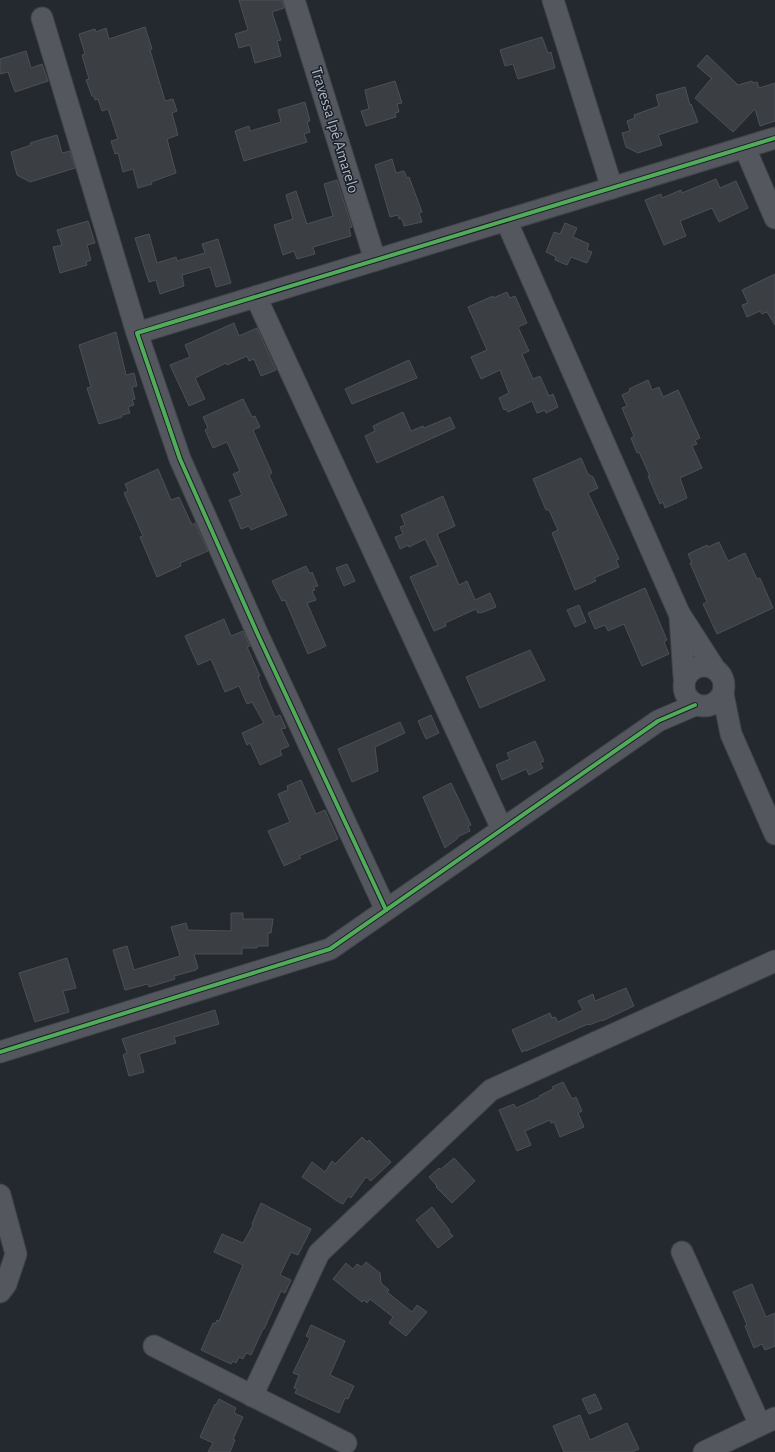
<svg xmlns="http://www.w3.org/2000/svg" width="775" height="1452" viewBox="0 0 775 1452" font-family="'Alegreya Sans',sans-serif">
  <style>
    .building { fill: #3b3f44; stroke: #4c5057 }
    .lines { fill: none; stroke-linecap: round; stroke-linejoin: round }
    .minor-casing { stroke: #404348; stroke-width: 23 }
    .minor { stroke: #54575e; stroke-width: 21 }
    .cycleway-casing { stroke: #191f28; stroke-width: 6 }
    .cycleway { stroke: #51ab58; stroke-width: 4 }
    .labels { text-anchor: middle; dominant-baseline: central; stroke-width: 3; stroke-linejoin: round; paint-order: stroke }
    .street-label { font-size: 16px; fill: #adb5c1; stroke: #191f28 }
  </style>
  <rect width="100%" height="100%" fill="#24292f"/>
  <!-- building -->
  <g class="building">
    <path d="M239 0H282L284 8 272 12 281 40 277 41 281 56 255 63 250 45 239 48 235 34 248 30Z"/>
    <path d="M145 27 152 49 150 50 165 101 173 99 177 111 172 113 178 135 167 139 176 173 151 182 152 184 138 188 133 169 123 172 118 153 115 154 111 141 118 139 108 109 102 111 98 99 95 100 94 96H92L86 80 89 79 82 55 85 54 79 34 95 29 96 32 106 28 109 39Z"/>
    <path d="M542 37 548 53 551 52 555 68 518 79 513 64 505 66 500 50Z"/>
    <path d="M26 51 31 68 42 64 48 81 15 92 8 72 0 74V59Z"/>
    <path d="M707 55 738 85 752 81 753 83 757 82 759 88 775 83V121L760 126 755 109 733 132 695 98 710 80 712 79 697 66Z"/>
    <path d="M395 81 402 103 397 104 399 112 395 113 396 117 366 126 361 111 369 109 365 90Z"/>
    <path d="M685 87 690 105 691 104 698 122 658 135 662 145 638 153 626 147 622 133 630 131 627 121 635 118 634 115 659 106 656 95Z"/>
    <path d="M305 102 310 121 307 122 310 132 304 134 307 142 244 161 235 131 249 126 250 131 281 122 278 110Z"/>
    <path d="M57 135 62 153 70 151 75 168 30 182 17 175 11 152 31 145 30 143Z"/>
    <path d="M392 159 396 173 404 171 407 178 409 177 422 212 419 213 422 222 404 226 402 219H399L398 215 390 217 375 165Z"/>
    <path d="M716 179 720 188 736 181 748 208 719 222 712 208 680 221 686 236 664 245 645 200 661 194 662 198 681 190 682 193Z"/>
    <path d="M337 180 352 227 349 228 351 236 313 247 315 254 297 259 294 251 283 255 274 225 293 219 286 195 296 191 307 224 333 216 324 184Z"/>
    <path d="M88 221 95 243 87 245 91 260 86 262 87 265 60 273 53 247 62 245 57 230Z"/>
    <path d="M565 223 577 228 573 237 589 244 587 250 592 252 587 263 571 257 567 265 555 260 556 257 546 252 554 232 560 234Z"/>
    <path d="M149 234 157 263 176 257 177 261 205 253 202 244 218 239 231 283 216 287 210 267 182 275 184 286 160 294 156 280 149 282 135 238Z"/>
    <path d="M775 274V325L767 312 762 314 760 311 747 317 742 305 748 303 742 290Z"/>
    <path d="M507 292 510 298 515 296 527 323 518 327 529 351 522 354 533 379 540 376 549 396 553 394 558 407 546 413 545 410 537 413 532 401 508 412 506 409 504 410 499 398 509 393 500 370 481 379 471 357 487 350 468 307 493 296V298Z"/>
    <path d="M234 323 239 336 257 328 276 370 261 376 254 359 249 361 247 356 227 365 226 363 195 378 205 399 189 406 170 365 190 357 185 345Z"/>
    <path d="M116 332 126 375 134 373 137 386 132 387 135 399 132 400 134 405 128 407 130 413 122 415V417L99 424 87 388 91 387 79 345Z"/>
    <path d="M409 360 417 378 352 404 345 389Z"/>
    <path d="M648 380 652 390 659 387 663 397 678 390 700 438 695 440 697 444 692 446 702 468 680 478 687 498 665 508 663 502 660 504 648 476H650L639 452 637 453 631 438 634 436 622 408 627 406 622 395 630 391 629 389Z"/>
    <path d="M243 399 252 417 255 416 260 427 253 430 272 473 269 475 287 515 251 530 249 526 241 529 229 500 242 495 233 474 240 471 227 442 213 448 205 430 208 428 203 417Z"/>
    <path d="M403 412 411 431 423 426 424 428 450 417 455 428 377 463 365 436 375 431 373 426Z"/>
    <path d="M581 458 588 474 593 477 598 488 588 493 619 559 616 560 619 567 594 578 596 581 575 590 552 533 558 530 549 510H546L533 479Z"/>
    <path d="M158 469 171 500 179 497 192 525 195 523 208 551 180 563 181 566 157 577 140 537 143 536 124 493 128 491 125 484Z"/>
    <path d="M443 496 455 526 437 534 459 585 467 581 475 600 490 593 496 607 481 613 480 612 478 613 476 609 445 623 446 626 434 631 410 577 438 565 425 539 409 547 408 545 400 549 395 537 403 534 400 527 405 525 401 515Z"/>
    <path d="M719 542 728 561 745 553 757 579 760 578 773 608 717 634 703 604 707 602 690 563H692L688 554 707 545 708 547Z"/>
    <path d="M347 564 355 581 344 586 336 568Z"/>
    <path d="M306 566 310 574 312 572 318 586 313 587 315 590 312 591 316 600 307 603 326 646 308 654 285 600 282 601 272 581Z"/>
    <path d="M645 588 667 640 664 642 669 654 642 666 624 624 608 631 605 625 595 629 588 613Z"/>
    <path d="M579 605 586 622 575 627 567 610Z"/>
    <path d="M224 619 231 636 243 631 250 646 247 647 260 676 258 677 261 685 275 717 280 715 286 728 281 729 289 746 280 750 282 755 260 765 250 743 247 745 242 733 264 723 252 702 247 704 239 686 225 692 211 659 198 665 185 636Z"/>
    <path d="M530 650 545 680 480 708 466 677Z"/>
    <path d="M431 715 439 733 426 739 418 721Z"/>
    <path d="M400 722 405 733 375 747 378 771 352 782 338 749Z"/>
    <path d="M535 741 544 761 540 763 543 768 529 775 526 769 502 780 496 765 510 759 507 753Z"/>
    <path d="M301 780 316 814 325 810 338 839 299 856 301 858 284 866 268 831 290 822 278 794 288 790 287 786Z"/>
    <path d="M451 783 471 825 468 826 470 831 457 837 458 838 445 848 423 797Z"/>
    <path d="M231 913H243V919H273L271 933H268V946H257V948H242V954H194L198 968 196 970 174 976 175 979 149 987 148 984 125 990 113 950 127 946 134 970 180 956 171 927 186 923 188 930 231 931Z"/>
    <path d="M67 958 76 988 63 991 69 1012 35 1022 19 973Z"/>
    <path d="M626 988 634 1006 602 1021V1020L589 1025 588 1024 526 1051V1050L522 1052 512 1030 550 1013 552 1018 555 1017 558 1022 583 1010 578 1001 593 994 595 1001Z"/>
    <path d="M215 1010 219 1024 174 1037 176 1043 139 1054 144 1072 129 1076 123 1055 127 1053 122 1039Z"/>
    <path d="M563 1082 572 1099 576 1097 582 1111 578 1113 584 1127 560 1137 554 1122 551 1123 550 1120 525 1131 531 1145 517 1151 499 1110 514 1104 516 1108 540 1097 539 1096 553 1089 552 1087Z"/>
    <path d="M362 1137 367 1142 369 1140 391 1162 371 1181 366 1177 351 1198 348 1196 343 1204 337 1201 302 1177 312 1162 325 1172 332 1161 335 1164Z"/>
    <path d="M454 1158 475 1181 452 1203 436 1187 437 1186 429 1177 439 1168 440 1170Z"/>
    <path d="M261 1203 311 1229 298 1255 291 1252 280 1275 291 1280 285 1293 281 1291 264 1329H263L251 1355 246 1353 243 1359 239 1357 236 1363 233 1361 231 1364 201 1350 213 1323 215 1324 217 1320 219 1321 243 1265 214 1252 222 1234 243 1243 253 1225 252 1224Z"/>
    <path d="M432 1207 450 1231 449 1232 453 1236 438 1248 416 1220Z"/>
    <path d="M366 1262 380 1273 381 1283 389 1290 387 1292 412 1312 417 1305 427 1312 406 1336 389 1323 393 1317 370 1299 367 1303 364 1300 362 1302 333 1279 346 1263 353 1269 357 1264 362 1267Z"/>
    <path d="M752 1284 766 1317 775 1313V1346L765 1350 762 1344 754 1348 745 1326 747 1325 733 1292Z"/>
    <path d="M311 1325 345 1341 330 1375 354 1386 348 1399 345 1398 339 1413 295 1393 297 1389 294 1388 299 1375 293 1373 310 1338 306 1336Z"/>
    <path d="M595 1394 602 1409 589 1414 582 1399Z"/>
    <path d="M219 1399 236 1408 234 1413 243 1417 233 1439 235 1440 230 1452H208L213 1443 200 1437 215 1404 216 1405Z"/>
    <path d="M580 1415 590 1440 627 1423 639 1449 632 1452H564L553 1426Z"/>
  </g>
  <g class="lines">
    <!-- minor casing -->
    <g class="minor-casing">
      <g id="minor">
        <path d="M294 0 375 260"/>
        <path d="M553 0 612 188"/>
        <path d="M42 18 137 333"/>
        <path d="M745 148 775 218"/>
        <path d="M506 220 679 613 713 666"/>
        <path d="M256 297 502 829"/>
        <path d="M680 617 684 677"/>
        <circle cx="704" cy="686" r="20"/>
        <path d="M723 694 731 734 775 834"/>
        <path d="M386 910 258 635 180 459 137 333 775 138"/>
        <path d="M0 1052 330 949 658 721 695 705"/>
        <path d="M0 1195 16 1254 6 1284 0 1292"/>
        <path d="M682 1252 760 1425"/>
        <path d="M154 1346 346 1443"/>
        <path d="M252 1396 319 1253 491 1090 775 961"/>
        <path d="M704 1452 775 1418"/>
      </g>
    </g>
    <!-- minor -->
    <use href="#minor" class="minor"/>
    <!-- cycleway casing -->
    <g class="cycleway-casing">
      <g id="cycleway">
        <path d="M386 910 258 635 180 459 137 333 775 138"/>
        <path d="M0 1052 330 949 658 721 695 705"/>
      </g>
    </g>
    <!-- cycleway -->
    <use href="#cycleway" class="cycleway"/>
  </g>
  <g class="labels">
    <!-- street labels -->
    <g class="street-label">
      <text transform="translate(335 130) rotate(73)">Travessa Ipê Amarelo</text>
    </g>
  </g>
</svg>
